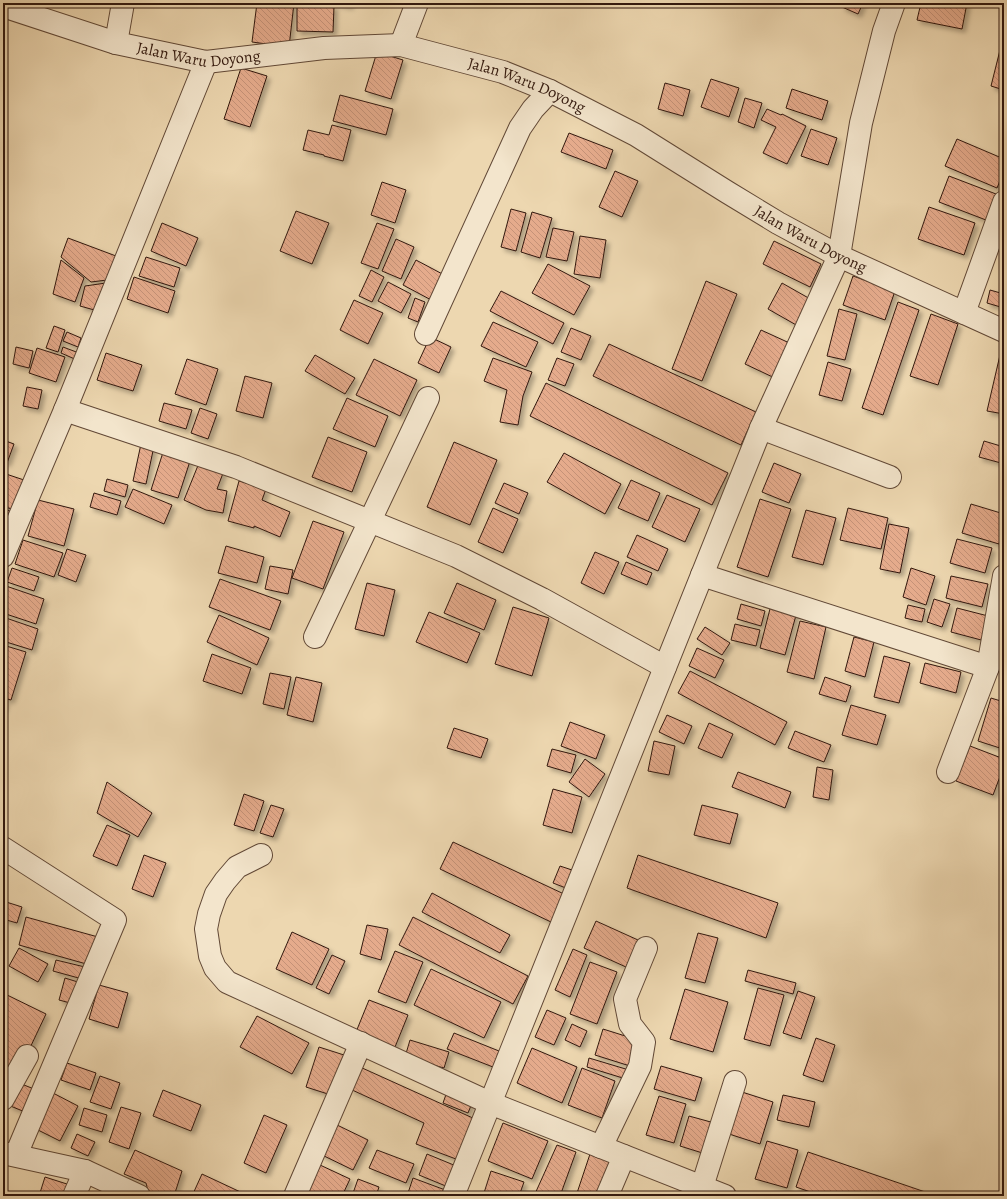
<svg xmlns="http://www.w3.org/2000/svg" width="1007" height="1199" viewBox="0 0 1007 1199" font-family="Alegreya,serif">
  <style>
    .building { fill: url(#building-back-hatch); stroke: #32180e; filter: url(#shadow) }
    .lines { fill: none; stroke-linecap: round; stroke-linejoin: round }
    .minor-casing { stroke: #614836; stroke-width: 24 }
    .minor { stroke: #f3e5cc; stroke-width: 22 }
    .labels { text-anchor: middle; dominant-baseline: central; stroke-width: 4; stroke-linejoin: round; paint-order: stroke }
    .street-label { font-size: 16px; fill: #32180e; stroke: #f3e5cc }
  </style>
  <defs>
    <pattern id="building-back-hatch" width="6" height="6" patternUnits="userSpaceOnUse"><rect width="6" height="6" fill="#e5ab8c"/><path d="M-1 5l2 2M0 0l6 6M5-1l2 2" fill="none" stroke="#c59278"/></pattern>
    <filter id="shadow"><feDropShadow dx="3.5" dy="3.5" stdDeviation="2" flood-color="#0004"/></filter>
  </defs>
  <rect width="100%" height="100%" fill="#edd7b0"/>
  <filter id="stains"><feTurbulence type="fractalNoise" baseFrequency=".005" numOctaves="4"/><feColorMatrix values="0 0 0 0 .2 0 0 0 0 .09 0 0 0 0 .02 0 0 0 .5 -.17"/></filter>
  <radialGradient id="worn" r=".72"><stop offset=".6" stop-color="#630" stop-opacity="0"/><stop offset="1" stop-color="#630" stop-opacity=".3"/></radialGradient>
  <!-- building -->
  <g class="building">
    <path d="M257 3H294L289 47 252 42Z"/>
    <path d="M334 3H350V6Z"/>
    <path d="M843 3H863L858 14 842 7Z"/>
    <path d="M921 3H967L962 29 917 20Z"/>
    <path d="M297 4 334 6 333 32 297 31Z"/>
    <path d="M1002 42 1004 43V90L991 86Z"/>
    <path d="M377 52 403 60 391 99 365 91Z"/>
    <path d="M241 68 267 76 250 127 224 119Z"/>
    <path d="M711 79 739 88 729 117 701 107Z"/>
    <path d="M665 83 690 90 683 116 658 109Z"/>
    <path d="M792 89 828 101 822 120 786 108Z"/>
    <path d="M340 95 393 109 386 135 333 121Z"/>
    <path d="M745 98 762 103 754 128 738 122Z"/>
    <path d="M767 109 781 115 782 114 806 126 787 164 763 153 776 127 761 120Z"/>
    <path d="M332 125 351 130 343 161 324 156V155L303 150 308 130 329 135Z"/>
    <path d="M811 129 837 138 828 165 801 156Z"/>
    <path d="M569 133 613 150 606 169 561 152Z"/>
    <path d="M957 139 1004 159V171L997 188 945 166Z"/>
    <path d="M615 171 638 181 622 217 599 207Z"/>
    <path d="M949 176 996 194 986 220 939 202Z"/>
    <path d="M382 182 406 190 395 223 371 215Z"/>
    <path d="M929 207 975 223 964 255 918 239Z"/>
    <path d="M511 209 526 213 516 251 501 247Z"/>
    <path d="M296 211 329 223 312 264 280 251Z"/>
    <path d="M532 212 552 218 540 258 521 252Z"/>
    <path d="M162 223 198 238 186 266 151 251Z"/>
    <path d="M377 223 394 229 378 269 361 263Z"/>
    <path d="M553 228 574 232 567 261 546 257Z"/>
    <path d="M580 236 606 240 600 278 574 274Z"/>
    <path d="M68 238 116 256 107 280 91 282 61 257Z"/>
    <path d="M396 239 414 247 401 279 382 271Z"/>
    <path d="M774 241 821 264 810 287 763 264Z"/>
    <path d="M146 257 180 268 174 287 139 276Z"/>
    <path d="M61 260 84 278 75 302 53 294Z"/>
    <path d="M416 260 448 277 435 302 403 285Z"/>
    <path d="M548 264 590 286 574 315 532 293Z"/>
    <path d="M371 270 384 277 372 302 359 296Z"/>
    <path d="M853 276 895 291 885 320 843 305Z"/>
    <path d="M134 277 175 291 168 313 127 299Z"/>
    <path d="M706 281 737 294 702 381 672 369Z"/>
    <path d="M388 282 411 294 401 313 378 301Z"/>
    <path d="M106 283 98 311 80 306 85 286Z"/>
    <path d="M782 283 812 300 798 326 768 309Z"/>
    <path d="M990 290 1004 294V308L987 303Z"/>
    <path d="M501 291 564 323 553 344 490 311Z"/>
    <path d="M415 298 425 302 418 322 408 318Z"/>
    <path d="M354 300 383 313 368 344 340 330Z"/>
    <path d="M898 302 919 310 883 415 862 408Z"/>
    <path d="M839 309 857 314 845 360 827 356Z"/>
    <path d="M931 314 958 324 938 385 910 376Z"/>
    <path d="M493 322 538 342 526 367 481 346Z"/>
    <path d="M54 326 65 330 58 352 46 348Z"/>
    <path d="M571 328 591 336 581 360 561 352Z"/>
    <path d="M761 330 796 346 779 380 745 364Z"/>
    <path d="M67 332 81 338 78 347 63 341Z"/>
    <path d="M430 337 451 347 439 373 418 363Z"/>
    <path d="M1003 342 1004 343V414L987 411Z"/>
    <path d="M609 344 756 412 741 445 593 376Z"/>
    <path d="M16 347 33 351 29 368 13 364Z"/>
    <path d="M63 347 79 353 77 360 61 353Z"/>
    <path d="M37 348 65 357 56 382 29 373Z"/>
    <path d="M106 353 142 365 133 391 97 380Z"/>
    <path d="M315 355 355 378 345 394 305 371Z"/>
    <path d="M493 358 532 372 523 396 518 425 500 422 507 390 484 381Z"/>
    <path d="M557 358 574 364 565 386 548 380Z"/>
    <path d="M187 359 218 369 206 405 175 394Z"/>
    <path d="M374 359 417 380 400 416 356 395Z"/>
    <path d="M828 362 851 369 842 401 819 395Z"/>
    <path d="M245 376 272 383 263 418 236 411Z"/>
    <path d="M546 383 728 473 712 505 530 416Z"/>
    <path d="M27 387 42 390 38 409 23 406Z"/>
    <path d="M347 398 388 416 375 447 333 429Z"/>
    <path d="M164 403 192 410 186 429 159 421Z"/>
    <path d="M200 408 217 414 208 439 191 433Z"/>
    <path d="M328 437 367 452 352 492 312 477Z"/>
    <path d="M3 440 14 444 7 463 3 462Z"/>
    <path d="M984 441 1004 447V455L1001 463 979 457Z"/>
    <path d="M454 442 497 460 470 525 427 507Z"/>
    <path d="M141 444 154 446 146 484 133 481Z"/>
    <path d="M165 446 192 455 178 498 151 490Z"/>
    <path d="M564 453 621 484 605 514 547 482Z"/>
    <path d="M201 458 225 468 217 489 227 491 223 513 206 510 184 500Z"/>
    <path d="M774 463 801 474 789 503 762 492Z"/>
    <path d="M3 473 27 481 17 511 3 506Z"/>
    <path d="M107 479 128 485 125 497 104 491Z"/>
    <path d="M631 480 660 493 648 521 618 508Z"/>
    <path d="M239 481 266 489 262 500 290 512 280 537 254 526V528L228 521Z"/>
    <path d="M504 483 528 493 519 514 495 503Z"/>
    <path d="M133 489 172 505 164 524 125 507Z"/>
    <path d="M94 493 121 501 117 515 90 507Z"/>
    <path d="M667 495 700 509 685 542 652 527Z"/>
    <path d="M760 499 791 509 768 577 737 567Z"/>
    <path d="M38 500 74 509 64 546 28 536Z"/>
    <path d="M971 504 1004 514V529L999 544 962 533Z"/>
    <path d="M493 508 518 519 503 553 478 542Z"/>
    <path d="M848 508 888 518 881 549 840 540Z"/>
    <path d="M3 509 10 511 3 533Z"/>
    <path d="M806 510 836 518 823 565 792 557Z"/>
    <path d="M313 521 344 532 323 589 292 578Z"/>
    <path d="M889 524 909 528 900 573 880 569Z"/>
    <path d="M637 535 668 549 658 571 627 557Z"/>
    <path d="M957 539 992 548 985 573 950 563Z"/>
    <path d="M23 540 63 553 54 577 15 564Z"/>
    <path d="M226 546 264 557 257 583 218 573Z"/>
    <path d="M67 549 86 555 76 582 58 575Z"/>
    <path d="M595 552 619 562 604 594 581 583Z"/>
    <path d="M626 562 652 573 647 585 621 574Z"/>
    <path d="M270 566 293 570 288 594 265 589Z"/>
    <path d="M12 568 39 577 34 591 7 582Z"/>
    <path d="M911 568 935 576 926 605 903 597Z"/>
    <path d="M951 576 988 584 982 607 946 598Z"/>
    <path d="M220 579 281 601 270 630 209 607Z"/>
    <path d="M367 583 395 590 384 636 355 629Z"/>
    <path d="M457 583 496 600 484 630 444 613Z"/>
    <path d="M6 586 44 599 36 624 3 613V593Z"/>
    <path d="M934 599 950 604 942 627 927 622Z"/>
    <path d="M772 601 798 608 785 655 760 648Z"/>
    <path d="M741 604 765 611 761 626 737 619Z"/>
    <path d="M908 605 925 609 922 622 905 618Z"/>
    <path d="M513 607 549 618 532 676 495 664Z"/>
    <path d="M957 608 992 617 985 641 951 632Z"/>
    <path d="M429 612 480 633 467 663 416 642Z"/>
    <path d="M219 615 269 638 257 665 207 642Z"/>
    <path d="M3 617 38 629 32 650 3 641Z"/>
    <path d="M800 621 826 627 814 679 787 672Z"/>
    <path d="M735 624 760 630 756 646 731 640Z"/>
    <path d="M705 627 730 643 722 655 697 639Z"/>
    <path d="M854 637 874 642 865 677 845 671Z"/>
    <path d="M3 645 26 652 11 700 3 698Z"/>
    <path d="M697 648 724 660 715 678 689 666Z"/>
    <path d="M212 654 251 668 242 694 203 681Z"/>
    <path d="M884 656 910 663 899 703 874 697Z"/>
    <path d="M925 663 961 672 956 693 920 683Z"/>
    <path d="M690 671 787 722 775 745 678 693Z"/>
    <path d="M270 673 291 677 284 709 263 704Z"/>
    <path d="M296 677 322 683 313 722 287 715Z"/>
    <path d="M825 677 851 686 846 702 819 694Z"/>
    <path d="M991 698 1004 702 1003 749 978 741Z"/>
    <path d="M3 700 6 701 3 710Z"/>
    <path d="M851 705 886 715 877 745 842 735Z"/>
    <path d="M667 715 692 726 684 744 659 732Z"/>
    <path d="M570 722 605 735 596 759 561 746Z"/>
    <path d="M709 723 733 734 722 758 698 748Z"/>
    <path d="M454 728 488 739 481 758 447 748Z"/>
    <path d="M795 731 831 745 824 762 788 748Z"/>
    <path d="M654 741 675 746 669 775 648 771Z"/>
    <path d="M970 746 1004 759V766L993 795 956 781Z"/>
    <path d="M552 749 576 755 571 773 547 766Z"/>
    <path d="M585 759 605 774 589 797 569 782Z"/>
    <path d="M817 767 833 770 829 800 813 797Z"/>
    <path d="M738 772 791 792 785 808 732 787Z"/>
    <path d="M107 782 152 813 138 837 97 813Z"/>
    <path d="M553 789 582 797 572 833 543 825Z"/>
    <path d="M244 794 264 801 254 831 234 825Z"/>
    <path d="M271 805 284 809 273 837 260 833Z"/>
    <path d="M702 805 738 814 730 844 694 835Z"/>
    <path d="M107 825 130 835 117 866 93 856Z"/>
    <path d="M453 842 564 894 551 922 440 869Z"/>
    <path d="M144 855 166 863 153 897 132 889Z"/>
    <path d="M638 855 778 903 766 938 627 888Z"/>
    <path d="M560 866 578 872 571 890 553 883Z"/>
    <path d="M432 893 510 935 500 953 422 912Z"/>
    <path d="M3 901 22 907 17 923 3 919Z"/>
    <path d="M26 917 98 937 90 965 19 945Z"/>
    <path d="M413 917 528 976 513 1004 399 945Z"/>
    <path d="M596 921 638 940 626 967 584 948Z"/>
    <path d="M367 925 388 929 381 960 360 954Z"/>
    <path d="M292 932 329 949 312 985 276 969Z"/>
    <path d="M698 933 718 938 705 983 685 978Z"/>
    <path d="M19 948 48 964 38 982 9 966Z"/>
    <path d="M573 949 587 955 570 997 555 990Z"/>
    <path d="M395 951 423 962 406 1003 378 992Z"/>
    <path d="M332 955 345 961 329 994 316 988Z"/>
    <path d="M56 960 89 968 86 980 53 971Z"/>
    <path d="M590 962 617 972 597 1024 570 1014Z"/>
    <path d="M431 969 501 1002 484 1038 414 1005Z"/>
    <path d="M748 970 796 983 793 994 745 981Z"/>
    <path d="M65 978 81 983 74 1004 59 1000Z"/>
    <path d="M99 985 128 993 118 1028 89 1019Z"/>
    <path d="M758 988 784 995 770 1046 744 1039Z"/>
    <path d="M685 989 728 1002 713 1052 670 1039Z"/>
    <path d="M798 991 815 997 801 1039 783 1033Z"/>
    <path d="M3 993 46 1014 19 1071 3 1064Z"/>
    <path d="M369 1000 408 1015 395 1047 356 1032Z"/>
    <path d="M547 1010 566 1018 554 1045 535 1037Z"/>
    <path d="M257 1016 309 1043 292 1074 240 1047Z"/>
    <path d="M572 1024 587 1031 580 1047 565 1040Z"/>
    <path d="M603 1029 638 1040 630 1066 595 1055Z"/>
    <path d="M454 1033 499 1051 493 1067 447 1049Z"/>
    <path d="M816 1038 835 1045 823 1082 803 1075Z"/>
    <path d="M410 1040 449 1052 444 1068 405 1057Z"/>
    <path d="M319 1047 344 1055 331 1095 306 1087Z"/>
    <path d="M532 1048 577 1067 562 1103 517 1083Z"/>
    <path d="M589 1058 629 1070 626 1079 587 1067Z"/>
    <path d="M67 1063 96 1073 90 1090 61 1080Z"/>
    <path d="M661 1066 702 1078 695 1101 654 1089Z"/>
    <path d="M360 1067 475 1119 456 1159 416 1144 424 1123 350 1089Z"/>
    <path d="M582 1068 615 1081 602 1118 568 1105Z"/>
    <path d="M100 1076 120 1083 111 1109 90 1102Z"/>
    <path d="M19 1083 39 1091 30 1114 8 1105Z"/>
    <path d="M449 1086 474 1098 468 1113 443 1103Z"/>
    <path d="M163 1090 201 1105 191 1131 153 1116Z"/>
    <path d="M742 1092 773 1102 760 1144 729 1134Z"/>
    <path d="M53 1093 78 1106 60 1141 34 1128Z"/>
    <path d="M783 1095 815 1102 809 1127 777 1120Z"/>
    <path d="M659 1096 686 1104 674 1143 646 1135Z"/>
    <path d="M121 1107 141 1113 129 1149 109 1142Z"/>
    <path d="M84 1108 107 1115 102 1132 79 1125Z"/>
    <path d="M264 1115 287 1125 266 1173 244 1163Z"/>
    <path d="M689 1116 718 1124 709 1155 680 1146Z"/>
    <path d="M503 1123 548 1141 532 1179 488 1161Z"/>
    <path d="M335 1124 368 1140 353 1170 320 1154Z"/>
    <path d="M77 1134 95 1142 88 1156 71 1148Z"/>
    <path d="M767 1141 798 1150 787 1188 755 1179Z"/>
    <path d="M557 1145 576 1152 560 1196H534Z"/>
    <path d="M135 1150 182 1171 174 1196H164L148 1191 146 1183 124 1174Z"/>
    <path d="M377 1150 414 1164 406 1183 369 1168Z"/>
    <path d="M591 1151 615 1160 602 1196H576Z"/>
    <path d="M808 1152 937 1196H822L796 1187Z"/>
    <path d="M427 1154 461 1168 453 1189 419 1175Z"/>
    <path d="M320 1165 350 1179 342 1196H305Z"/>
    <path d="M491 1171 524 1182 519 1196H483Z"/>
    <path d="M202 1174 249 1196H192Z"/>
    <path d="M45 1177 70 1185 66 1196H39Z"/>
    <path d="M413 1178 448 1191 446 1196H407Z"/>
    <path d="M358 1179 379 1187 376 1196H352Z"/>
  </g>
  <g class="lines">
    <!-- minor casing -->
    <g class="minor-casing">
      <g id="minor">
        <path id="s1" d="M3 6 116 43 206 62 324 48 401 45 503 72 550 91 636 135 727 192 778 223 839 256 1004 331"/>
        <path d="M116 43 123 3"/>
        <path d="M401 45 417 3"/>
        <path d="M964 313 1004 202"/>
        <path d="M426 334 520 128 533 109 550 91"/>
        <path d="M65 410 236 467 456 556 542 599 665 667"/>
        <path d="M761 428 890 477"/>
        <path d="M3 556 65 410 206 62"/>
        <path d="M702 575 988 667"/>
        <path d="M315 637 428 398"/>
        <path d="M948 772 988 667 1004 576"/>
        <path d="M3 848 115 920 16 1155"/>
        <path d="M261 855 237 867 225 881 216 894 209 914 206 929 210 956 215 968 227 982 490 1103 725 1196"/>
        <path d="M3 1099 27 1056"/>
        <path d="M601 1147 640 1066 644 1042 630 1024 625 999 646 948"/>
        <path d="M3 1153 85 1171 139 1196"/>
        <path d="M702 1187 735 1082"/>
        <path d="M74 1196 85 1171"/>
        <path d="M295 1196 361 1043"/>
        <path d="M453 1196 761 428 839 256 861 123 884 31 894 3"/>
        <path d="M607 1196 624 1156"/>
      </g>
    </g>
    <!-- minor -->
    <use href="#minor" class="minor"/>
  </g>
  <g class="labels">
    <!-- street labels -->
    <g class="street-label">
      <text stroke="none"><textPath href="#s1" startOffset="203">Jalan Waru Doyong</textPath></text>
      <text stroke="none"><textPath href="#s1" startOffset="539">Jalan Waru Doyong</textPath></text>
      <text stroke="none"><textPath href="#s1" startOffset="863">Jalan Waru Doyong</textPath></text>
    </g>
  </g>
  <!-- margin -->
  <rect width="1007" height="1199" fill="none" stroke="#edd7b0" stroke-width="16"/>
  <rect x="4" y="4" width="999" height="1191" fill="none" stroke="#32180e" stroke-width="2"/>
  <rect x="8" y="8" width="991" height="1183" fill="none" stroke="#32180e"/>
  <rect width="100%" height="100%" filter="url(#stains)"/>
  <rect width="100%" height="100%" fill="url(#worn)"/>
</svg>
